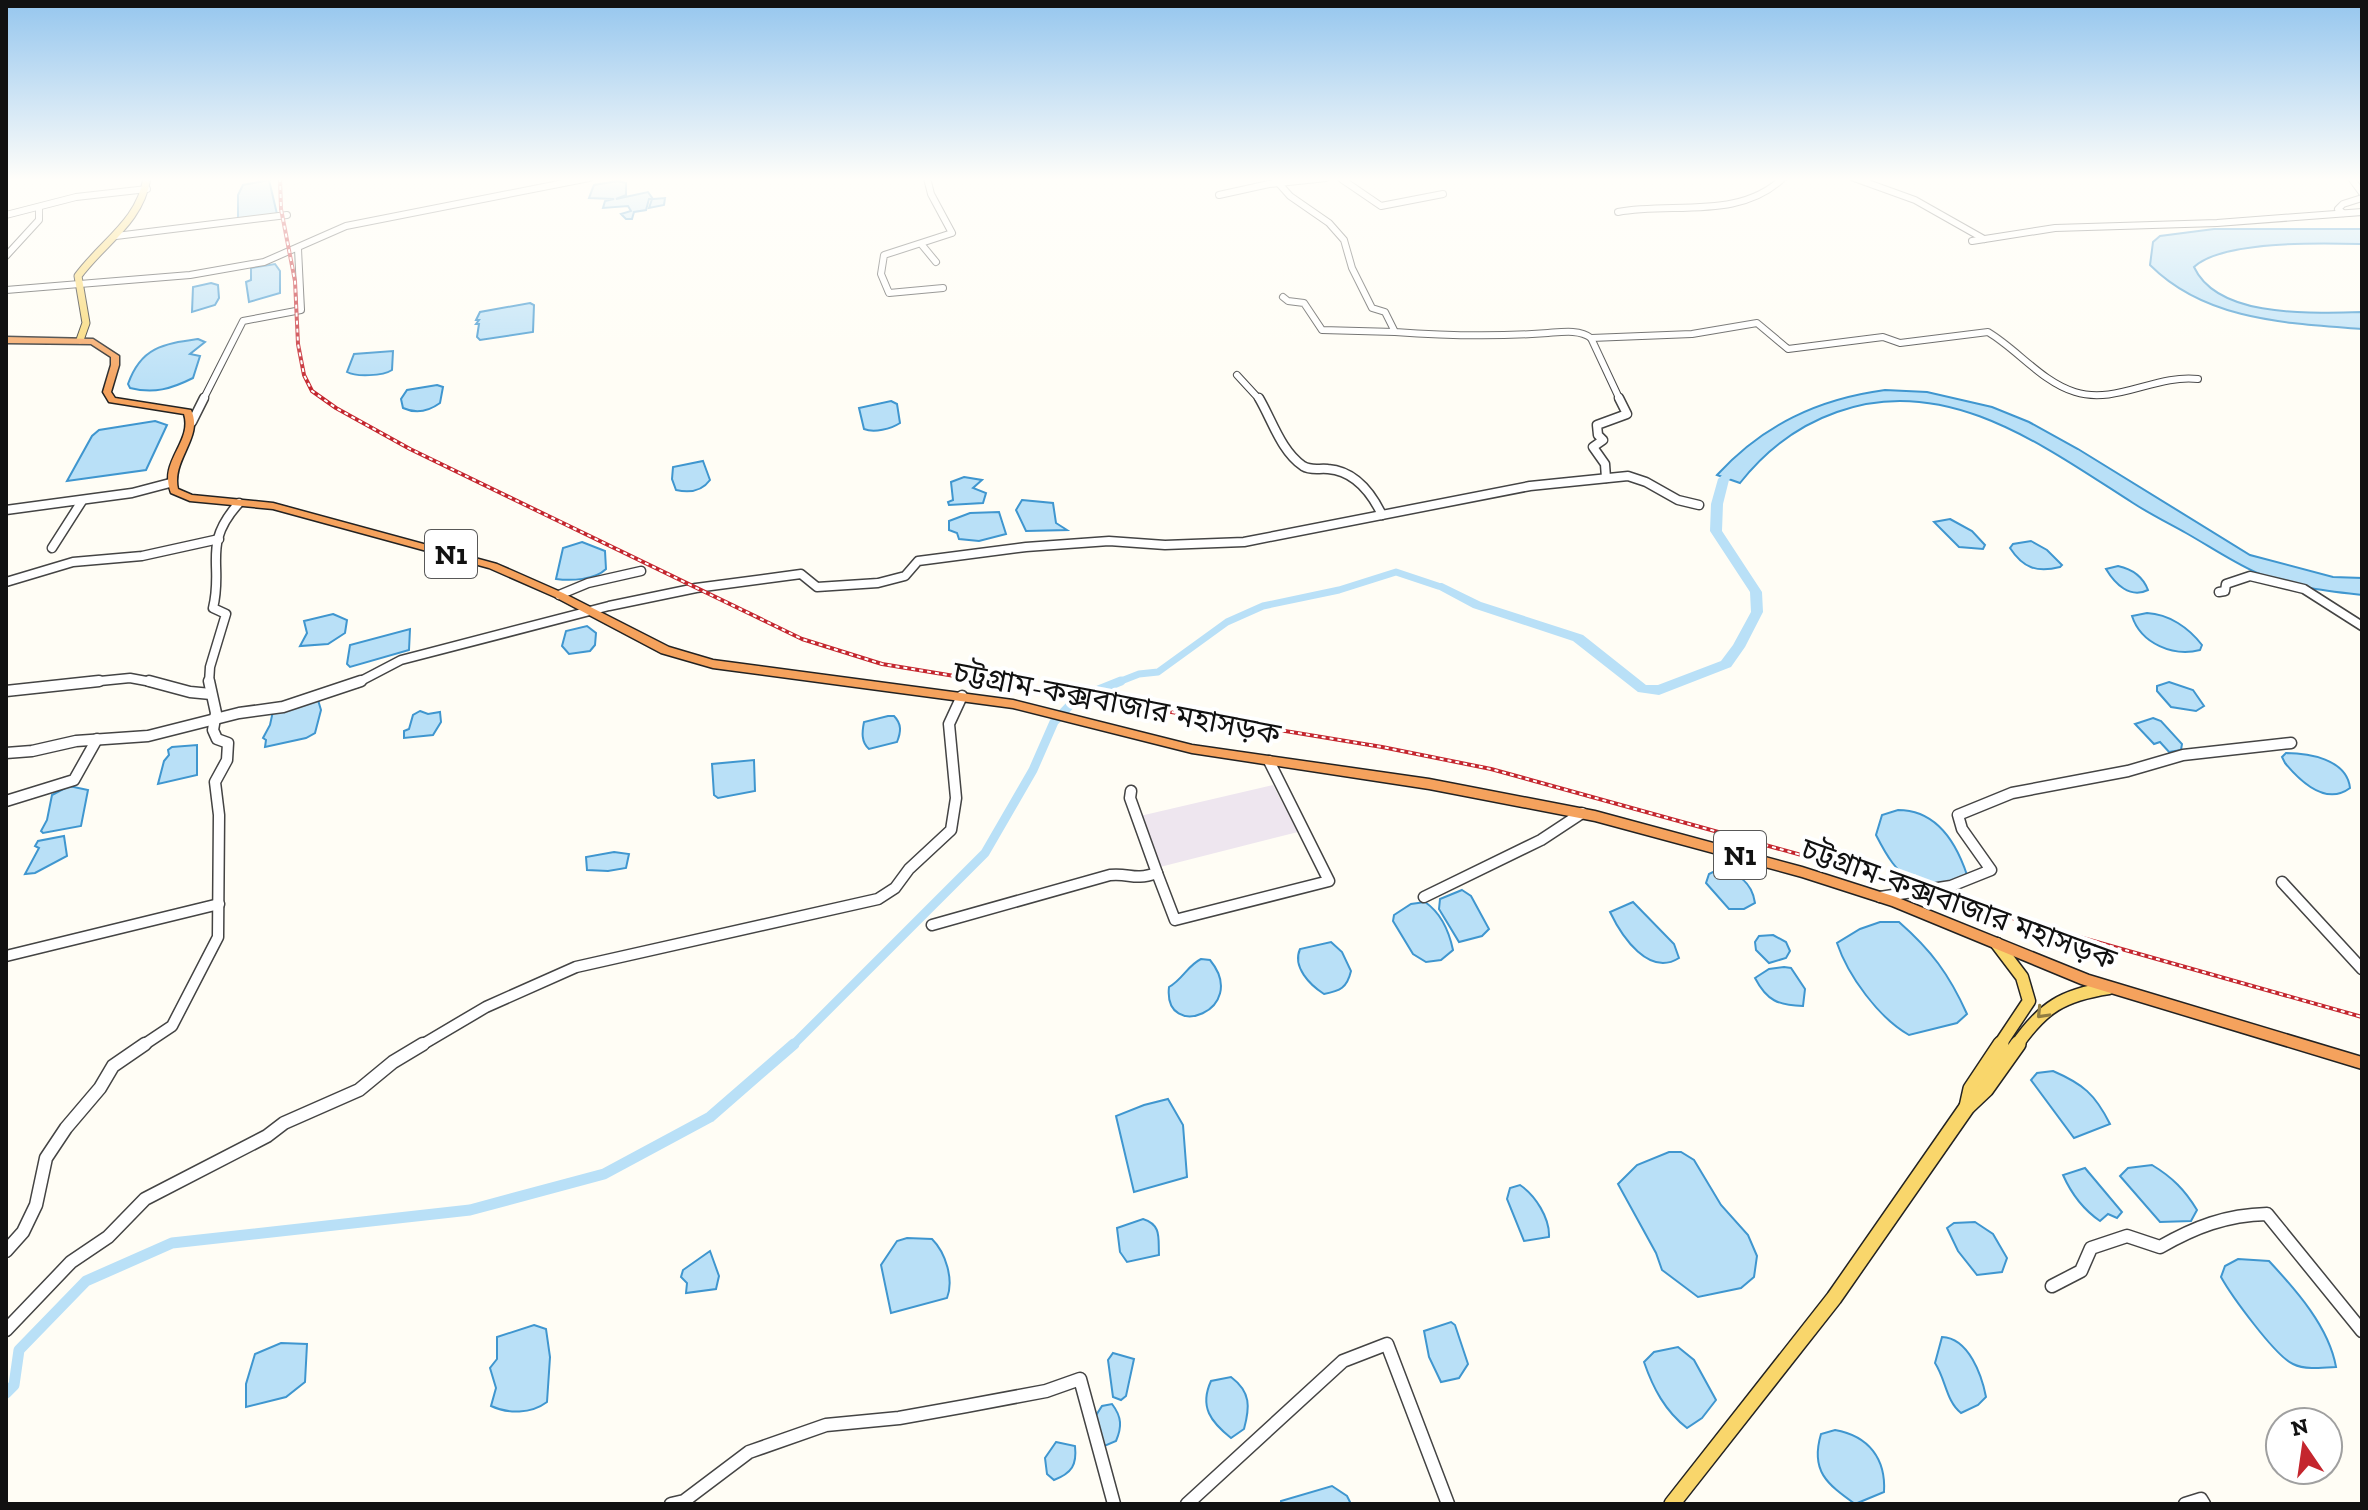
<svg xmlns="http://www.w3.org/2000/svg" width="2368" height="1510" viewBox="0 0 2368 1510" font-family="'Zilla Slab','Noto Sans Bengali',serif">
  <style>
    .industrial { fill: #eee6ef }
    .water { fill: #b9e0f7; stroke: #3f96cf; stroke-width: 2 }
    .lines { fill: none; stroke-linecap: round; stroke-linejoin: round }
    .canal-far2 { stroke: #b9e0f7; stroke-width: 7 }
    .canal-far1 { stroke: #b9e0f7; stroke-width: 9 }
    .canal { stroke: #b9e0f7; stroke-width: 11 }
    .river { fill: #b9e0f7; fill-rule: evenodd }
    .minor-far3-casing { stroke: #444; stroke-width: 8 }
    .minor-far2-casing { stroke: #444; stroke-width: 11 }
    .minor-far1-casing { stroke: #444; stroke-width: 13 }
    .minor-casing { stroke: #444; stroke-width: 15 }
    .major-far2-casing { stroke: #222; stroke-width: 9 }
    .major-far1-casing { stroke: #222; stroke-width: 15 }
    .major-casing { stroke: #222; stroke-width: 18 }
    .highway-casing { stroke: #222; stroke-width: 3 }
    .minor-far3 { stroke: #fff; stroke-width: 6 }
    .minor-far2 { stroke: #fff; stroke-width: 8 }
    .minor-far1 { stroke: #fff; stroke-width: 10 }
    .minor { stroke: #fff; stroke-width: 12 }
    .major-far2 { stroke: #f9d66b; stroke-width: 7 }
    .major-far1 { stroke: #f9d66b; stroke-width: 12 }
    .major { stroke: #f9d66b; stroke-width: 15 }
    .highway { fill: #f5a25d; fill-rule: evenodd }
    .rail-casing { stroke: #c4262e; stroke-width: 4 }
    .rail { stroke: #fff; stroke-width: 2; stroke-dasharray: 4; stroke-linecap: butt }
    .oneway { stroke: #917d42 }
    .labels { text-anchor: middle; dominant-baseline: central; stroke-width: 8; stroke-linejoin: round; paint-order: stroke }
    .shield { fill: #fff; stroke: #585858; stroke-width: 2 }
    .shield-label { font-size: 28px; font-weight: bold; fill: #111 }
    .street-label { font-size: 30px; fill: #111; stroke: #fff }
  </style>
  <rect width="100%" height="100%" fill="#fffdf5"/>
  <!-- industrial -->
  <path class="industrial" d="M1273 785 1298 832 1160 867 1140 816Z"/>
  <!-- water -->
  <g class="water">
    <path d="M269 180 277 214 238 221V195L243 185Z"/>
    <path d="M618 181 626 183V195L616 199 648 192 653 199 665 198 664 205 649 208 652 199H649L646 210 634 212 632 219H626L621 214 631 211 628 206 603 208 605 201 614 199 589 198 594 185Z"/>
    <path d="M2214 229H2362V244C2322 243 2223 240 2194 267 2218 319 2313 313 2362 312V329C2287 323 2206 321 2150 265L2153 242 2160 236Z"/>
    <path d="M275 264 280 271V293L249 302 246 282 251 280V268Z"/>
    <path d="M211 283 218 285 219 298 215 305 192 312 193 287Z"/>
    <path d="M530 303 534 305 533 332 480 340 477 337 479 324H476L479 320H476L480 312Z"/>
    <path d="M198 339 205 342 190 354 200 356 193 378C171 389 154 394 130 388L128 384C141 347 163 344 198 339Z"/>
    <path d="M393 351 392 370C383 376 356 377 347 372L354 354Z"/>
    <path d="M437 385 443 387 440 403C429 411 416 414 403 408L401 399 407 390Z"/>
    <path d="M1885 390 1927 392 1992 407 2029 422 2078 449 2250 555 2333 577 2362 578V595C2327 591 2288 587 2255 572 2231 561 2209 546 2186 533 2168 523 2150 514 2133 503 2045 447 1946 372 1837 412 1797 426 1766 450 1740 483L1717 475C1763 425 1818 399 1885 390Z"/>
    <path d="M891 401 897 404 900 423C891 429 874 433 864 429L859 408Z"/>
    <path d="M155 421 167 425 146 470 67 481 92 436 99 430Z"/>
    <path d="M703 461 710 480C702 491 689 493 676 490L672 479 673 467Z"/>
    <path d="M964 477 982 480 973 488 986 493 983 503 949 505 948 502 953 500 951 482Z"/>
    <path d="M1022 500 1053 503 1056 523 1067 530 1026 531 1016 510Z"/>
    <path d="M999 512 1006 534 979 541 959 539 957 533 949 530V521L970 513Z"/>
    <path d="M1950 519 1972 531 1985 545 1983 549 1959 547 1934 522Z"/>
    <path d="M2031 541 2047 550 2062 565 2060 567C2037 573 2023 568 2010 548L2013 544Z"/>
    <path d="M582 542 605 551 606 569C595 580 571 581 556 579L563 548Z"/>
    <path d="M2118 566C2132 569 2143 577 2148 590 2130 599 2115 584 2106 569Z"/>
    <path d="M2147 613C2169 614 2189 628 2202 645L2200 650C2174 657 2141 644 2132 616Z"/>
    <path d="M333 614 347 620 345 633 328 644 300 646 307 633 304 621Z"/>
    <path d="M587 626 596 633 595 645 590 651 569 654 562 646 566 631Z"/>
    <path d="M410 629 409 650 350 667 347 664 350 645Z"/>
    <path d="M2169 682 2193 690 2204 706 2196 711 2171 707 2157 691V686Z"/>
    <path d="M318 700 321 710 315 733 306 738 265 747 266 740 263 738 270 725 273 711Z"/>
    <path d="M420 711 428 714 440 712 441 722 433 735 404 738V731L409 729 413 715Z"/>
    <path d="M888 716H894C902 724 901 732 897 742L869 749C861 742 862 732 864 722Z"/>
    <path d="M2153 718 2161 721 2182 744 2181 750 2169 752 2160 742 2154 744 2135 724Z"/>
    <path d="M197 745V775L158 784 164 761 169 755 168 750 172 747Z"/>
    <path d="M2286 753C2308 753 2347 759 2350 788 2326 806 2300 781 2285 763L2282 757Z"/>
    <path d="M754 760 755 791 718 798 714 795 712 764Z"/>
    <path d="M69 786 88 790 81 826 43 833 41 831 47 820 52 795Z"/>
    <path d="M1898 810C1936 810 1956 842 1967 875L1962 883C1911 886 1900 882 1876 835L1882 815Z"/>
    <path d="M64 836 67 856 35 873 25 874 39 848 35 846 38 841Z"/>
    <path d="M614 852 629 854 626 868 608 871 587 870 586 857Z"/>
    <path d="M1717 870C1737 872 1752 882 1755 903L1744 909H1729L1706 883 1709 874Z"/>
    <path d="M1462 890 1471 896 1489 929 1482 936 1459 942 1439 909 1440 899Z"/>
    <path d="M1425 902C1441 913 1449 931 1453 950L1441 960 1426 962 1413 954 1393 921 1394 915 1411 904Z"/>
    <path d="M1633 902 1674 944 1679 958C1649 977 1622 937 1610 912Z"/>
    <path d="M1880 922H1899C1931 950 1949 974 1967 1014L1957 1023 1909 1035C1879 1018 1848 976 1837 943L1860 929Z"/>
    <path d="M1773 935 1786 942 1790 951 1786 958 1769 963 1756 950 1755 942 1759 936Z"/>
    <path d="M1331 942 1342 952 1351 971C1347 988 1340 991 1324 994 1310 985 1292 967 1300 949Z"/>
    <path d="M1201 959 1210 960C1251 1010 1163 1043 1169 987 1183 979 1187 966 1201 959Z"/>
    <path d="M1784 967 1791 968 1805 989 1803 1006C1778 1005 1767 1001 1755 978L1769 969Z"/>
    <path d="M2053 1071C2083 1084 2095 1094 2110 1124L2074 1138 2031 1080 2037 1073Z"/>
    <path d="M1168 1099 1183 1125 1187 1177 1134 1192 1116 1116 1144 1105Z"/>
    <path d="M1669 1152H1681L1694 1160 1721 1205 1748 1235 1757 1256 1754 1277 1741 1288 1698 1297 1662 1270 1656 1253 1618 1184 1637 1165Z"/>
    <path d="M2152 1165C2172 1177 2185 1190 2197 1210L2191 1221 2160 1222 2120 1176 2128 1168Z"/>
    <path d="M2085 1168 2122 1212 2117 1218 2108 1214 2100 1221C2084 1210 2071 1193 2063 1175Z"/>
    <path d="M1520 1185C1535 1195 1550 1218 1549 1237L1524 1241 1507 1199 1510 1188Z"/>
    <path d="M1143 1219C1162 1225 1158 1238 1159 1255L1127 1262 1120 1252 1117 1228Z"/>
    <path d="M1975 1222 1993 1234 2007 1258 2002 1272 1977 1275 1958 1251 1947 1228 1954 1223Z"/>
    <path d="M907 1238 932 1239C946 1253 954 1280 947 1298L891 1313 881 1265 897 1241Z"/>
    <path d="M710 1251 719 1276 716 1289 686 1293 687 1283 681 1277 683 1270Z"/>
    <path d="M2238 1259 2269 1261C2296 1290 2329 1327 2336 1367 2322 1368 2305 1370 2293 1364 2275 1356 2231 1295 2221 1277L2225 1266Z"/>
    <path d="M1451 1322 1455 1325 1468 1364 1459 1378 1441 1382 1429 1357 1424 1331Z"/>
    <path d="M534 1325 546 1329 550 1357 547 1402C531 1414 508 1414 491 1406L496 1388 490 1368 497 1359V1337Z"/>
    <path d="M1942 1337C1969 1338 1982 1376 1986 1397L1978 1405 1961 1413C1946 1401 1946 1380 1935 1363Z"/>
    <path d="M281 1343 307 1344 305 1382 286 1397 246 1407V1384L255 1354Z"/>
    <path d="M1678 1347 1694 1360 1716 1400 1702 1418 1687 1428C1665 1411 1653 1388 1644 1362L1654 1352Z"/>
    <path d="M1113 1353 1134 1359 1126 1396 1121 1400 1113 1397 1108 1360Z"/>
    <path d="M1231 1377C1251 1392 1250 1407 1244 1429L1231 1438C1211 1422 1199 1407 1211 1381Z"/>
    <path d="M1112 1404C1122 1417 1122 1427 1116 1441L1102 1447 1093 1420 1102 1406Z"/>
    <path d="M1835 1430C1869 1436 1886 1459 1884 1492L1855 1504C1827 1484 1810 1471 1821 1434Z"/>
    <path d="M1056 1442 1075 1446C1077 1465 1072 1473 1054 1480L1047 1474 1045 1458Z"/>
    <path d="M1332 1486 1347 1496 1351 1504H1281V1501Z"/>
  </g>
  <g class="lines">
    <!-- canal-far2 -->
    <path class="canal-far2" d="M1116 683 1139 674 1158 672 1227 622 1263 606 1339 590 1396 572 1438 586"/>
    <!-- canal-far1 -->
    <path class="canal-far1" d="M792 1046 985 853 1033 770 1054 722 1076 699 1121 681"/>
    <!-- canal -->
    <path class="canal" d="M6 1393 14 1385 19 1350 86 1281 172 1243 470 1210 604 1174 710 1117 794 1044"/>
    <!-- river -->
    <path class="river" d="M1739 462 1745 465 1729 480 1723 504 1722 531 1762 592 1763 612 1745 647 1731 667 1659 695 1638 692 1573 641 1473 608 1432 586 1434 583H1442L1481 602 1583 635 1646 685H1658L1721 661 1733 645 1751 612 1750 592 1710 531 1711 504 1718 479 1735 463Z"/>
    <!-- minor-far3 casing -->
    <g class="minor-far3-casing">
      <g id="minor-far3">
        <path d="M927 178 931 194 952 233 884 255 881 274 889 293 943 288"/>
        <path d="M1274 178 1290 196 1329 223 1344 240 1352 268 1372 308 1385 312 1395 332C1449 336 1494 337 1548 333 1561 332 1580 329 1591 338L1620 400"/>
        <path d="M1340 178 1381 206 1443 194"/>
        <path d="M1854 178 1915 200 1984 239"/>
        <path d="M2351 178 2362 193"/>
        <path d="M1219 195 1269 184 1326 178"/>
        <path d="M1618 212C1673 202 1740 220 1783 178"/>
        <path d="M2343 213 2338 209 2343 204 2362 198"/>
        <path d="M6 215 76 197 147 189"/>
        <path d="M116 236 287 215"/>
        <path d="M1972 241 2055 228 2217 223 2362 212"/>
        <path d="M922 245 936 262"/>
        <path d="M6 256 39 220V208"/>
        <path d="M6 290 190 275 264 262 346 226 589 178"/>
        <path d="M1283 297 1288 301 1304 303 1322 330 1395 332"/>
        <path d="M1591 338 1692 334 1757 323 1788 349 1883 337 1900 343 1988 332C2018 350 2042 382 2075 392 2116 405 2156 374 2198 379"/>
        <path d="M1237 375 1260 400"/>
        <path d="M203 400 243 321 301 310 298 249"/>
      </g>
    </g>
    <!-- minor-far2 casing -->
    <g class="minor-far2-casing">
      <g id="minor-far2">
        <path d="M1259 398C1272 420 1281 451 1303 466 1311 471 1319 468 1328 469 1355 471 1371 492 1382 515"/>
        <path d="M192 422 204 398"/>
        <path d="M1606 478 1605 464 1593 447 1603 440 1598 435 1597 425 1627 414 1619 398"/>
        <path d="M6 510 132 493 170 483"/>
        <path d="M52 548 82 501"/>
        <path d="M6 582 73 562 142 556 219 539"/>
        <path d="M2219 592 2225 591 2226 584 2250 576 2304 589 2362 626"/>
        <path d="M559 595 588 583 641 571"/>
        <path d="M80 683 130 678 157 683"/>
        <path d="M209 683 210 667 226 614 213 608C224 565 201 545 239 503"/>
        <path d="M357 683 401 660 609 606 696 588 801 574 817 587 878 583 905 576 918 561 1026 547 1109 541 1165 545 1244 542 1530 486 1628 476 1646 482 1678 500 1699 505"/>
      </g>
    </g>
    <!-- minor-far1 casing -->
    <g class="minor-far1-casing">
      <g id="minor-far1">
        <path d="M149 681 190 692 211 694"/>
        <path d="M6 691 99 681"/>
        <path d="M6 753 32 751 76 741 148 736 239 713 283 707 361 681"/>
        <path d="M6 801 74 780 97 739"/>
        <path d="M1157 873 1175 920 1329 881 1269 761"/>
        <path d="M2282 882 2362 969"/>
        <path d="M1424 897 1541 840 1582 813"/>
        <path d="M1880 897 1951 886 1991 870 1962 829 1958 815 2012 793 2128 771 2183 755 2291 743"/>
        <path d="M932 925 1110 875C1131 873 1133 881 1157 873L1130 798 1131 791"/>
        <path d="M6 956 219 904"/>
        <path d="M142 1046 172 1026 218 937 219 815 215 782 227 760 228 743 217 739 213 730 216 713 209 681"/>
        <path d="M420 1046 486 1007 576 967 878 899 895 888 909 869 951 830 956 798 949 724 962 696"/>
      </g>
    </g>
    <!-- minor casing -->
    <g class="minor-casing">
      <g id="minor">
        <path d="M6 1251 23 1232 36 1205 46 1158 66 1128 100 1088 113 1066 145 1044"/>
        <path d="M2052 1286 2081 1271 2091 1248 2127 1236 2160 1247C2195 1227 2226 1215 2267 1214L2362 1331"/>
        <path d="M6 1330 71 1262 108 1237 145 1199 267 1136 284 1123 359 1090 393 1062 423 1044"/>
        <path d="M671 1504 684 1501 749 1452 826 1425 899 1418 966 1406 1046 1391 1080 1379 1114 1504"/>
        <path d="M1187 1504 1343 1361 1387 1344 1448 1504"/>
        <path d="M2185 1504 2201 1499 2204 1504"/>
      </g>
    </g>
    <!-- major-far2 casing -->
    <g class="major-far2-casing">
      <path id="major-far2" d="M80 340 86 323 78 276C103 242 140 222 147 178"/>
    </g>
    <!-- major-far1 casing -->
    <g class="major-far1-casing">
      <g id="major-far1">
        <path d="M1997 944 2022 977 2029 1001 1999 1046"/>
        <path d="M2016 1046C2043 1007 2063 995 2109 988"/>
      </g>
    </g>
    <!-- major casing -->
    <g class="major-casing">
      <g id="major">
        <path d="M1967 1107 1971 1089 2001 1044"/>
        <path d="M1672 1504 1834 1298 1967 1107 1986 1089 2018 1044"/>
      </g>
    </g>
    <!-- highway casing -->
    <g class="highway-casing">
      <path id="highway" d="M6 337 93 339 119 356V365L111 392 115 398 191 410C204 437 171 460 178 489L192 495 273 503 497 564 563 593 669 647 713 660 1013 700 1192 745 1429 779 1595 811 1802 867 1896 897 2089 975 2362 1057V1069L2081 984 1892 906 1802 877 1595 821 1429 789 1192 753 1013 708 713 668 661 653 555 597 489 568 273 509 190 501 171 493C158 461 193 442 184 414L109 402 103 392 111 365V357L91 344 6 343Z"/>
    </g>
    <!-- minor-far3 -->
    <use href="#minor-far3" class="minor-far3"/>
    <!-- minor-far2 -->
    <use href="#minor-far2" class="minor-far2"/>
    <!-- minor-far1 -->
    <use href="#minor-far1" class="minor-far1"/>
    <!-- minor -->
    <use href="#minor" class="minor"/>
    <!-- major-far2 -->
    <use href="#major-far2" class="major-far2"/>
    <!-- major-far1 -->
    <use href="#major-far1" class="major-far1"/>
    <!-- major -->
    <use href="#major" class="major"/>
    <!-- highway -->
    <use href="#highway" class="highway"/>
    <!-- rail casing -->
    <g class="rail-casing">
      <path id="rail" d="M280 178 281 209 295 281 298 344 304 375 312 391 336 408 410 449 802 639 882 664 1382 747 1491 769 1823 861 1920 892 2362 1017"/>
    </g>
    <!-- rail -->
    <use href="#rail" class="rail"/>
  </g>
  <!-- one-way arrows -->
  <defs><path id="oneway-chevron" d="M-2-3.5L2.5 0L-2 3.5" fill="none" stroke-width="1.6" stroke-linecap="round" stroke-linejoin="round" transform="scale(2)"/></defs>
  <use class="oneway" href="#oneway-chevron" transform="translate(2042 1013) rotate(134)"/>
  <!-- sky -->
  <linearGradient id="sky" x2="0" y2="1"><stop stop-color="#95c6ee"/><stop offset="0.46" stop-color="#fffefa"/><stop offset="1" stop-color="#fffefa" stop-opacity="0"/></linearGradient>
  <rect width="2368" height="390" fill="url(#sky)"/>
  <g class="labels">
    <!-- shield labels -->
    <g class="shield">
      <rect x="425" y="530" width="52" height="48" rx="6"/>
      <rect x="1714" y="831" width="52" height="48" rx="6"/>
    </g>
    <g class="shield-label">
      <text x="451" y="554">N1</text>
      <text x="1740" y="855">N1</text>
    </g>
    <!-- street labels -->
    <g class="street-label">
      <text transform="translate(1117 703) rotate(11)">চট্টগ্রাম-কক্সবাজার মহাসড়ক</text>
      <text transform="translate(1959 904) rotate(20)">চট্টগ্রাম-কক্সবাজার মহাসড়ক</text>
    </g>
  </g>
  <!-- border -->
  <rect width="2368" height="1510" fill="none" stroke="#111111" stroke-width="16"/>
  <!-- north arrow -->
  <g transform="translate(2304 1446) rotate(347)"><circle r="38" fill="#ffffff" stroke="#a0a0a0" stroke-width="2"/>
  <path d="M0-6L14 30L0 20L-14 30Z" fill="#c4262e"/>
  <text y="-12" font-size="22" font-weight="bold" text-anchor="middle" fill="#111111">N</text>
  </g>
</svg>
